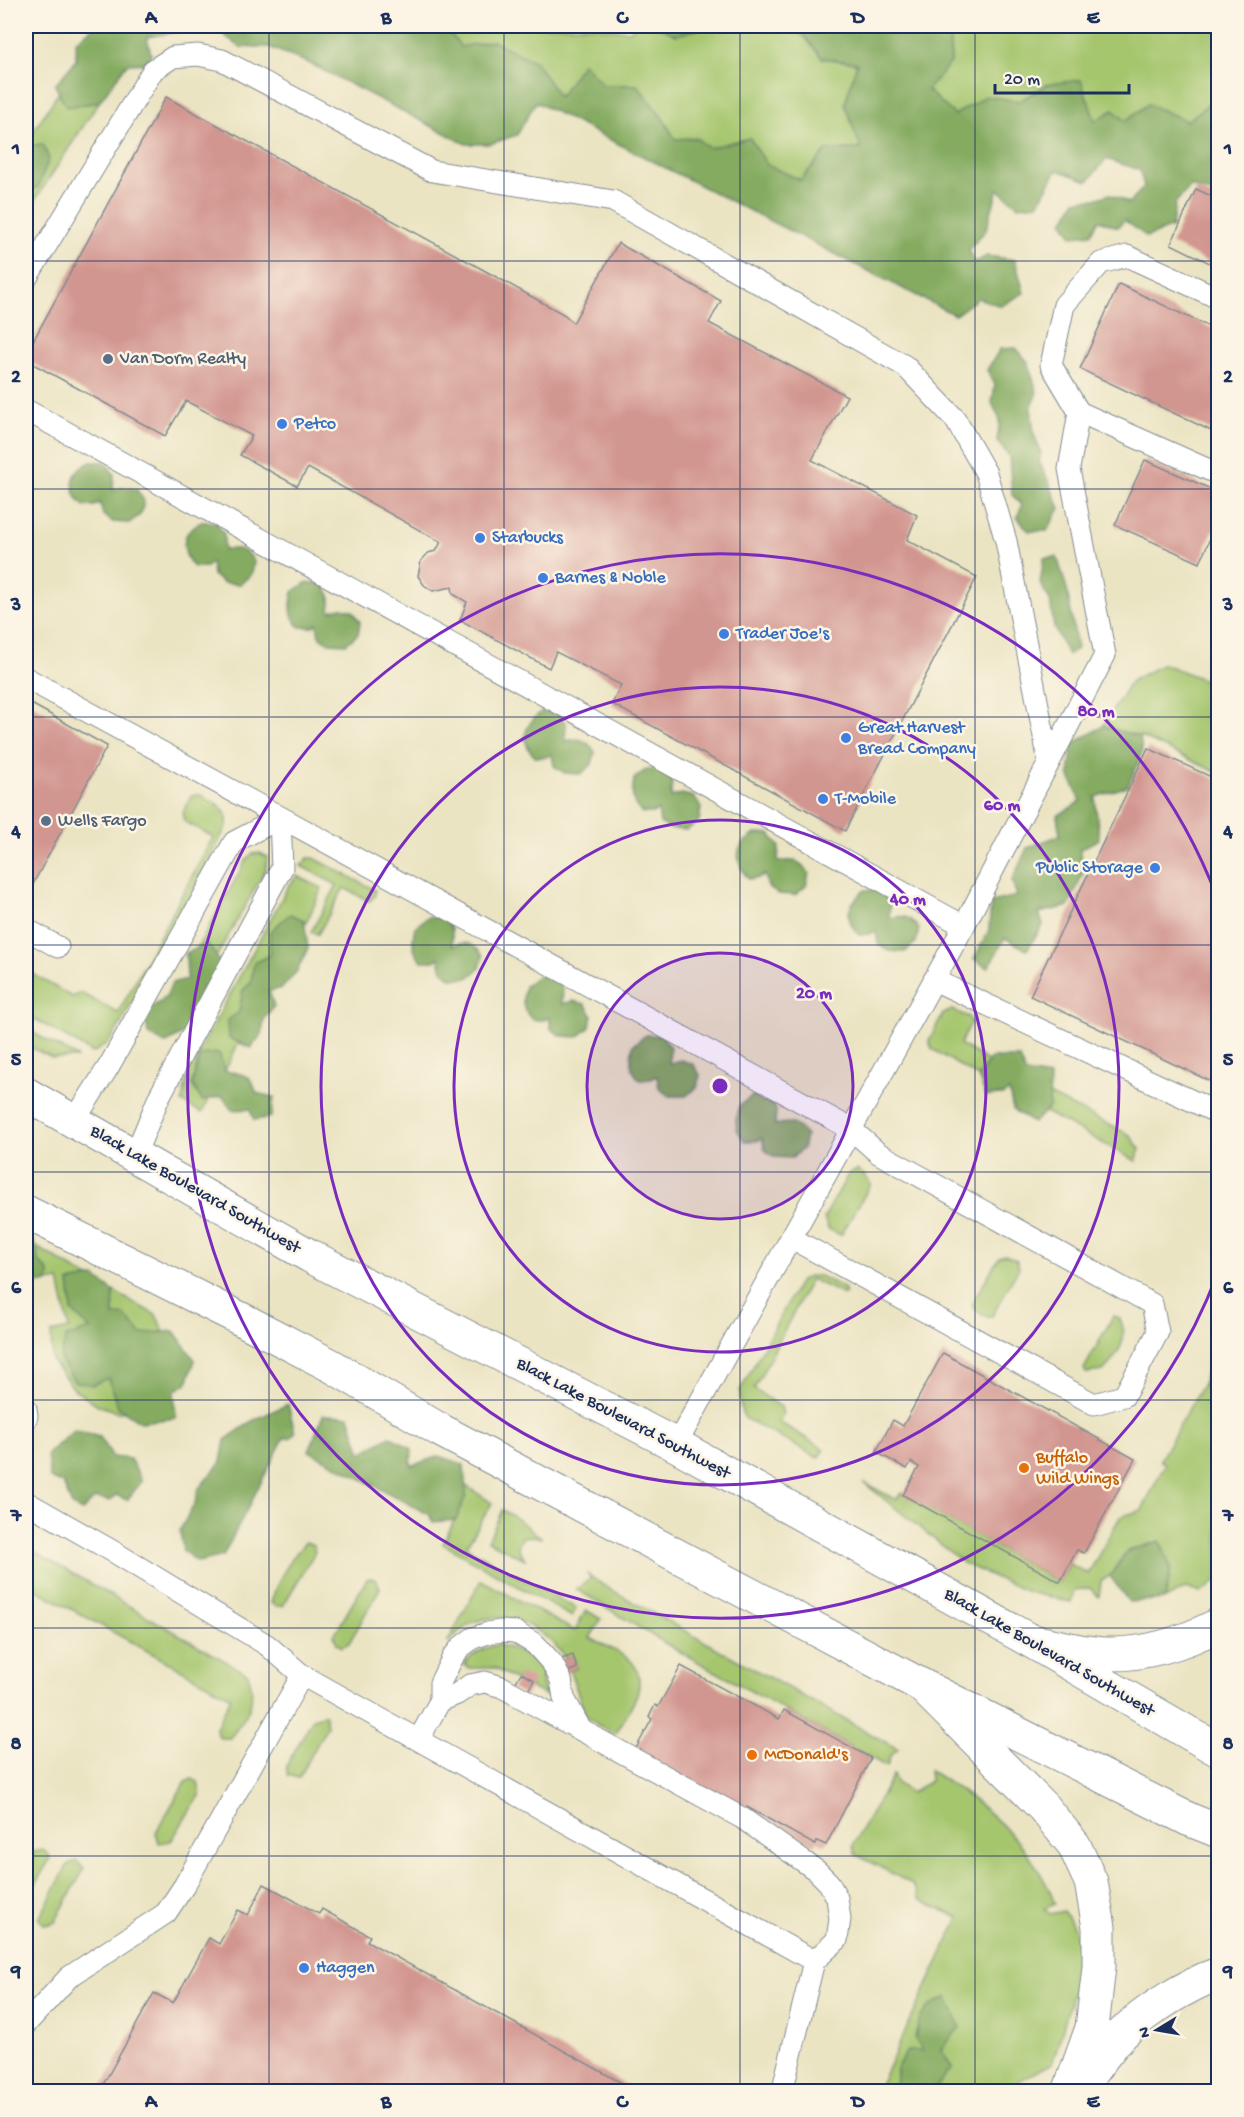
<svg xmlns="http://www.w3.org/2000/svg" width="1244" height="2117" viewBox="0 0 1244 2117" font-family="'Gochi Hand',sans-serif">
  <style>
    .green { fill: #a6c66e; stroke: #607a66; stroke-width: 1.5 }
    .forest { fill: #84ab61; stroke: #506d60; stroke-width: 1.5 }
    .building { fill: #d29690 }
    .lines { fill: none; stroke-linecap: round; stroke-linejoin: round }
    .lane-casing { stroke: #838a90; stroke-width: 23 }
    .primary-casing { stroke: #838a90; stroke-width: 35 }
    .highway-casing { stroke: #838a90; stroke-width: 35 }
    .lane { stroke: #fff; stroke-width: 21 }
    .primary { stroke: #fff; stroke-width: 33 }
    .highway { stroke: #fff; stroke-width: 33 }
    .grid { fill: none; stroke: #1b2f5e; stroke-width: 1.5; stroke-opacity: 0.55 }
    .ring { fill: none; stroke: #7b2cbf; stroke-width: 3 }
    .service-dot { fill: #5c6f8a; stroke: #fcf5e5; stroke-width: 2 }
    .shop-dot { fill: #3f7fe0; stroke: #fcf5e5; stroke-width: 2 }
    .food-dot { fill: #e8710a; stroke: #fcf5e5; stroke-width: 2 }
    .labels { text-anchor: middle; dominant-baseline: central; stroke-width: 5; stroke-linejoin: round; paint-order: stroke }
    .service-label { font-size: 18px; fill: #4e5e75; stroke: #fcf5e5; text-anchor: start }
    .shop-label { font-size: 18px; fill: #366cbe; stroke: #fcf5e5; text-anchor: start }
    .street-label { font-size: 18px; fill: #1b2f5e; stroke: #fcf5e5 }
    .food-label { font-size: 18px; fill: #c56008; stroke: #fcf5e5; text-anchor: start }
    .centre { fill: #7b2cbf; stroke: #fcf5e5; stroke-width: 3 }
    .ring-label { font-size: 18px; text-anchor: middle; font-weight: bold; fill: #7b2cbf; stroke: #fcf5e5; stroke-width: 5; stroke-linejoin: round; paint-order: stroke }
    .neatline { fill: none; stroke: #1b2f5e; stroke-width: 2 }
    .grid-label { font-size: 20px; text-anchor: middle; font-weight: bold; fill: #1b2f5e }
  </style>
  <rect width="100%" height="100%" fill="#fcf5e5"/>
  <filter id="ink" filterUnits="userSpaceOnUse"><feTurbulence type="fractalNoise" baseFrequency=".0167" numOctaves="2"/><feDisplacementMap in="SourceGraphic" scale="12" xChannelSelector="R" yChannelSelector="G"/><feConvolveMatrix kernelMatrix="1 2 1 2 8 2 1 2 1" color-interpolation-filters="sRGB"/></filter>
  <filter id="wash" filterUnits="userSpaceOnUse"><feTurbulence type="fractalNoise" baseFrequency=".008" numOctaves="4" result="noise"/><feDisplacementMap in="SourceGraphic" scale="24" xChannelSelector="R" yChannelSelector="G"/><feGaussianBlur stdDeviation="1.35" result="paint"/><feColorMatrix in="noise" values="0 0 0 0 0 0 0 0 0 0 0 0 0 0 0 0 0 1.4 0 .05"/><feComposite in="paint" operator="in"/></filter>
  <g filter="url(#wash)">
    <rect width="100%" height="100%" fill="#ebe4c3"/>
    <!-- green -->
    <g class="green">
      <path d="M444 26H601L602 28 630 31 634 26H658L676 35 710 26H790L805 37 822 58 857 63 845 104 861 149 827 150 801 180 767 165 749 138 709 148 696 138 675 139 662 117 637 85H603L559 97 536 62 493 41 461 47Z"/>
      <path d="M949 26H1218V97L1187 121 1148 104 1125 121 1095 122 1048 84 1020 101 986 97 955 115 926 90 951 62Z"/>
      <path d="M59 92 67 107 99 102 26 214V191L38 187 43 144 26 146V142Z"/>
      <path d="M1163 664 1218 685V773L1144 738 1103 726 1131 681Z"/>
      <path d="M198 794C213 802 230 807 227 826L120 1025 109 1042 93 1053 26 1014V970L72 997 81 993 118 1013 213 837 184 821 183 813 191 796Z"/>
      <path d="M260 853 267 857 266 869 216 957 208 945 196 950 247 859 252 854Z"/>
      <path d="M308 858H314L375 890V896L369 901 344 888 318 934 311 932 337 885 301 866Z"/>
      <path d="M297 876 322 888 305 925 304 920 270 955 254 963 251 983 243 990 239 1012 229 1038 239 1042 225 1071 202 1101 208 1100 202 1113 182 1102 188 1072 288 887Z"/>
      <path d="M952 1010 969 1017 971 1023 960 1044 989 1062 978 1077 932 1049 929 1040 943 1014Z"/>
      <path d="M26 1029 77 1057V1058H52L26 1045Z"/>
      <path d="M1049 1095 1130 1135 1140 1149 1136 1161 1045 1112 1049 1108Z"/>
      <path d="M857 1170 864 1175 871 1184 841 1235 828 1229 824 1218 849 1173Z"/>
      <path d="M35 1246 89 1278 70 1282 90 1329 118 1407 127 1412H117L98 1405 74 1389 52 1361 51 1333 69 1329 59 1280 48 1282 49 1272 37 1260Z"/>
      <path d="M1005 1255 1017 1260 1019 1268 992 1316 987 1317 974 1309 972 1303 999 1257Z"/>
      <path d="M810 1276H819L844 1288 846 1294H842L811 1279 754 1389 781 1407 783 1414 779 1422 824 1449 818 1458 746 1419C739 1411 740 1401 740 1391L793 1293 800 1281Z"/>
      <path d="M113 1291 156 1315 164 1332 141 1334 124 1315 114 1316Z"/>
      <path d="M1113 1316 1119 1318C1131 1337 1117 1357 1103 1371L1086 1373 1084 1369Z"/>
      <path d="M1204 1382 1209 1403 1218 1406V1580L1200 1593 1186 1588 1165 1599 1171 1568 1127 1551 1110 1576 1101 1581 1099 1597 1090 1588 1074 1590 1071 1602 1028 1592 965 1564 863 1482 896 1500 901 1493 1059 1582 1070 1564 1088 1574 1120 1517 1142 1510 1165 1464 1160 1460Z"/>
      <path d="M465 1485 492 1503 466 1547 576 1608 572 1617 443 1544 466 1495Z"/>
      <path d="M502 1510 513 1516 542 1538 533 1536 522 1537 518 1548 525 1559 488 1541Z"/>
      <path d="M306 1542 313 1545 315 1552 283 1606H276L271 1603C274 1586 293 1554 306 1542Z"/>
      <path d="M26 1547 248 1674C258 1702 247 1716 230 1738H220L217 1733 216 1728 231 1697 26 1584Z"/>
      <path d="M587 1574 608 1588 898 1749 890 1756 887 1767 668 1645 576 1589 591 1579Z"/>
      <path d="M371 1578 377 1581 380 1588 349 1643 342 1647 337 1644 334 1635 367 1579Z"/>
      <path d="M481 1580 575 1631 586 1610 601 1619 590 1638C601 1644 623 1653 631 1661 652 1684 627 1713 616 1733L598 1725 586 1716 570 1671 577 1668 573 1656 565 1658C544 1625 496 1603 461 1630 456 1634 452 1639 447 1643Z"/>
      <path d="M497 1645C518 1648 534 1658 545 1676H541L545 1693 548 1691 549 1695 546 1696 494 1668H469L464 1665C472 1653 483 1648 497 1645Z"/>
      <path d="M325 1714 327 1726 299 1778 288 1775 286 1766 313 1718Z"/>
      <path d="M929 1770C983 1803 1032 1843 1055 1904L1044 1909 1050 1914 1063 1911C1070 1919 1076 1929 1077 1940 1081 1976 1063 2029 1052 2063L1013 2084 1011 2091H933L952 2067 923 2052 897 2067V2082L883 2089 882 2091H877L959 1918 919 1899 916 1890 910 1883 855 1854 853 1845 893 1775 896 1782 911 1793 930 1781Z"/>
      <path d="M192 1779 198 1782 200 1794 171 1841 159 1843 156 1832 185 1782Z"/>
      <path d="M43 1850 49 1855 50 1859 26 1900V1868L34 1852Z"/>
      <path d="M77 1861 84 1869 55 1922 45 1925 39 1919 68 1864Z"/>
    </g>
    <!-- forest -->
    <g class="forest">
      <path d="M95 26H444L461 47 492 41 536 62 559 97 583 63 603 85H637L662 117 675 139 696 138 709 148 750 138 767 165 800 180 827 150 861 149 845 104 857 63 822 58 805 37 790 26H949L951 62 927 90 955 115 986 96 1020 101 1048 84 1081 80 1095 121 1113 110 1126 121 1148 104 1187 121 1218 97V195L1191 186 1175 203 1172 227 1147 237 1124 220 1118 227 1099 220 1091 234 1072 236 1063 222 1076 200 1095 199 1110 194 1129 203 1144 187 1140 170 1106 159 1088 181 1057 170 1038 204 1018 206 998 189 986 230 969 249 974 263 987 256 1015 260 1024 293 1001 306 978 298 955 315 536 102 517 135 490 144H466L311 64 269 47H240L212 26 147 37 153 63 127 64 99 102 66 107 55 85 76 60V41Z"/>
      <path d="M658 26H710L676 35Z"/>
      <path d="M43 144 49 159 38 187 26 191V146Z"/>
      <path d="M1016 348 1028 362 1037 392 1031 408 1034 434 1041 453 1039 462C1048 477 1052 492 1060 508L1047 531H1029L1017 517 1022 505 1012 495 1009 456 997 441 1000 420 992 403 995 385 987 370 1000 349Z"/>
      <path d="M90 462H105L114 474 113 490 125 487 137 490 144 501 141 514 129 523 113 522 103 515 100 503 95 506H84C74 498 69 481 78 471 81 467 87 464 90 462Z"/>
      <path d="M201 522H216L224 534V550C239 547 246 549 254 561L252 574 240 584 223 583 213 575 211 563 206 567H194C185 558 180 542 189 531 191 528 197 525 201 522Z"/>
      <path d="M1057 557 1067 589 1077 649 1068 655 1054 628 1050 600 1040 583 1044 558Z"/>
      <path d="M306 583H322L330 595V611L341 608 353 611 360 622 358 634 346 644 329 643 319 636 317 624 312 627H300C289 617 290 606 293 592Z"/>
      <path d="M541 712H557L566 724 565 741C580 737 586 739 595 752L592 764 581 774 565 773 554 766 552 754 546 757H535C518 739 525 725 541 712Z"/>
      <path d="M1103 726 1140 737 1142 753 1128 786 1095 797 1099 839 1080 849 1084 871 1069 906 1039 913 1043 925 1027 950 1005 938 988 968 974 959 989 930 991 902 1017 896 1012 881 1027 848 1060 835 1057 816 1081 801 1069 775 1073 744Z"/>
      <path d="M647 769H663L672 781 671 797 682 794 694 797 701 808 699 821 687 830 671 829 660 823 658 810 653 813H642C630 803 632 792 634 779Z"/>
      <path d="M755 834H770L779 846 778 862C793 859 800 860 809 873L806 886 795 895 778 894 768 887 765 875 760 878 749 879C740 870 734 854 743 843 746 840 752 837 755 834Z"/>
      <path d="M865 890H881L890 902 889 918C904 914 910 917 919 929L916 942 905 952 889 951 878 944 876 931 870 934 859 935C842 917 848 904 865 890Z"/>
      <path d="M290 914 304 920 308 948 297 971 282 988 269 991 274 1006 264 1019 262 1034 251 1048 229 1038 228 1020 239 1012 243 990 251 983 254 963 270 955V931Z"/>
      <path d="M428 917H443L452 929V945C467 941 474 943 483 956L480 968 468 978H451L442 970 439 958 434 961H422C411 951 412 941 415 927Z"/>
      <path d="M208 944 221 964 214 983 202 986 201 1006 187 1011V1031L165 1044 148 1034 145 1012 166 997 172 983 187 979 186 953Z"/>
      <path d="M538 976H553L563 988 562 1004 573 1001 585 1004 592 1015 590 1027 578 1037 561 1036 551 1029 549 1017 544 1020H533C521 1010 522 1000 525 986Z"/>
      <path d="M646 1035H662L670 1047 669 1063 681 1060 693 1064 700 1075 697 1087 686 1096H669L659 1088 657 1076 651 1079 640 1080C629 1070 630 1059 633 1045Z"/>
      <path d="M219 1053 225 1071C242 1074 252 1073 256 1093L274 1097 271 1117 254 1120 250 1109 232 1110 222 1096 202 1101 192 1084 200 1055Z"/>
      <path d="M991 1058H1020L1025 1073 1050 1077 1049 1108 1033 1123 1013 1110 1009 1091 1003 1095 986 1096 978 1077Z"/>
      <path d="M752 1096 767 1097 776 1109 775 1125C790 1121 797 1123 806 1136L803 1148 792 1158 775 1157 765 1150 762 1138 757 1141H745C734 1130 735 1120 739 1106Z"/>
      <path d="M26 1229 28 1230 39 1255 37 1260 49 1272 48 1282 26 1286Z"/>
      <path d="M95 1277 113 1291 114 1316 124 1315 141 1334 174 1331 195 1360 187 1383 174 1391 176 1418 141 1422 118 1407 108 1378 92 1385 74 1381 60 1359 66 1337 90 1329 72 1311 69 1282Z"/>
      <path d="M1218 1351V1406L1210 1403 1204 1382 1210 1354Z"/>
      <path d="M288 1404 295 1433 290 1438H284L223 1556 198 1562 183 1551 180 1530 195 1503 199 1488 221 1462 225 1440 254 1420Z"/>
      <path d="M323 1415 349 1416 361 1453 390 1436 412 1449 411 1466 439 1456 464 1465 466 1495 456 1520 433 1522 430 1515 309 1451Z"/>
      <path d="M74 1430 100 1437 113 1457 130 1459 142 1481 127 1500 116 1495 110 1501 95 1498 82 1511 72 1506 63 1483 50 1479 47 1454Z"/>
      <path d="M1160 1541 1171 1568 1165 1599 1129 1602 1110 1576 1127 1551Z"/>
      <path d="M948 1997 960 2027 941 2049 952 2067 933 2091H882V2089L897 2082V2067L907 2051H923L915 2039C918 2015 925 2006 948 1997Z"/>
    </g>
    <g id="blocks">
      <!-- building -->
      <g class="building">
        <path d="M166 97 480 268 565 315 573 323 618 243 721 301 709 323 847 396 812 460 917 515 907 540 977 577 845 831 612 704 621 685 556 652 549 668 460 620 467 602 453 594 452 587 433 591 424 585 418 576 421 561 428 553 436 551 441 542 308 468 297 486 240 455 252 436 186 401 165 436 26 360V354Z"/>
        <path d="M1196 189 1218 199V267L1171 244Z"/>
        <path d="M1119 284 1218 331V434L1080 369Z"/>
        <path d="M1145 460 1218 492V518L1200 563 1115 525Z"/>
        <path d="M26 701 107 746 26 897Z"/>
        <path d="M1148 748 1218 780V1085L1030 996Z"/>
        <path d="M943 1353 1135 1459 1084 1553 1077 1550 1060 1582 903 1495 919 1467 911 1462 907 1469 876 1452 893 1420 903 1426Z"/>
        <path d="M573 1655 577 1668 560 1675 556 1661Z"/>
        <path d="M681 1666 779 1719 784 1710 871 1758 826 1845 817 1841 815 1845 747 1807 742 1814 634 1752 652 1719 649 1717 655 1705 658 1707Z"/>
        <path d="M521 1673 534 1680 525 1696 512 1689Z"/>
        <path d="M264 1884 319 1914 322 1909 370 1936 367 1941 638 2092H99L154 1993 173 2003 209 1938 219 1944 238 1910 248 1915Z"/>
      </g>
    </g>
  </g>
  <g filter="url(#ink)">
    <use href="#blocks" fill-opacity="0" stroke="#838a90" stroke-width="1.5"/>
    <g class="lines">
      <!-- lane casing -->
      <g class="lane-casing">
        <g id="lane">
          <path d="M26 279 153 70 173 57 198 55 222 60 432 171 613 201 905 366 955 419 986 473 1006 541 1049 762"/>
          <path d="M1218 298 1127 256 1101 263 1064 305 1051 365 1079 412 1218 474"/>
          <path d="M26 410 964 926"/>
          <path d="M26 678 851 1129 878 1153 1152 1304 1158 1332 1124 1396 1094 1404 791 1238"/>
          <path d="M26 929 58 947"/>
          <path d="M934 980 1218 1113"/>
          <path d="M74 1121 109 1066 234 842 280 818 282 868 159 1097 135 1155"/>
          <path d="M26 1409 27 1416 26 1419"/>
          <path d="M676 1445 964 926 1105 655 1069 469 1079 412"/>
          <path d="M26 1502 114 1552 267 1645 302 1675 814 1961 782 2092"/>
          <path d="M440 1701V1683L453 1657 461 1647 473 1638 488 1633 501 1631 515 1632 535 1644 552 1663 561 1680 564 1698 580 1728"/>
          <path d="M419 1739 440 1701 457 1694 470 1685 485 1682 502 1687 742 1818 817 1871 829 1883 837 1898 840 1919 837 1940 814 1961"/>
          <path d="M26 2024 69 1977 166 1913 184 1886 302 1675"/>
        </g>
      </g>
      <!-- primary casing -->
      <g class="primary-casing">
        <g id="primary">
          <path d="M26 1094 310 1256 676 1445 1029 1640 1218 1750"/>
          <path d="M26 1212 249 1323 332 1366 440 1430 921 1685 1188 1819"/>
        </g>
      </g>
      <!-- highway casing -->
      <g class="highway-casing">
        <g id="highway">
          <path d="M1029 1640C1052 1645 1084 1654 1107 1654 1147 1655 1183 1643 1218 1625"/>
          <path d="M921 1685 1043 1807 1074 1845 1091 1882 1099 1927V1967L1092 2028 1069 2092"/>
          <path d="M1188 1819 1218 1831"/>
          <path d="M1081 2086C1094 2069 1106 2051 1121 2035 1144 2011 1187 1985 1218 1974"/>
        </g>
      </g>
      <!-- lane -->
      <use href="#lane" class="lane"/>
      <!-- primary -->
      <use href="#primary" class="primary"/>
      <!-- highway -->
      <use href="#highway" class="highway"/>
    </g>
  </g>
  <!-- grid -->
  <path class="grid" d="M269 26V2092M504 26V2092M740 26V2092M975 26V2092M26 261H1218M26 489H1218M26 717H1218M26 945H1218M26 1172H1218M26 1400H1218M26 1628H1218M26 1856H1218"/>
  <!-- distance rings -->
  <circle cx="720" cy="1086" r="133" fill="#7b2cbf" fill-opacity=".12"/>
  <g class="ring">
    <circle cx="720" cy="1086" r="133"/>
    <circle cx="720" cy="1086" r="266"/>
    <circle cx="720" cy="1086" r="399"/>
    <path d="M1218 1272A532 532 0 1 1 1218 900"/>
  </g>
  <!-- markers -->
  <g class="service-dot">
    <circle cx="108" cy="359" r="6"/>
    <circle cx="46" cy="821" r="6"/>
  </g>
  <g class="shop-dot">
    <circle cx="282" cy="424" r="6"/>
    <circle cx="480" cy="538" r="6"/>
    <circle cx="543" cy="578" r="6"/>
    <circle cx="724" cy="634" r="6"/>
    <circle cx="846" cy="738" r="6"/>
    <circle cx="823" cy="799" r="6"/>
    <circle cx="1155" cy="868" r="6"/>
    <circle cx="304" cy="1968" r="6"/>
  </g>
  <g class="food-dot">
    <circle cx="1024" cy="1468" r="6"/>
    <circle cx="752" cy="1755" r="6"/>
  </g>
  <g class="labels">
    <!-- service labels -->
    <g class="service-label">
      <text x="120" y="359">Van Dorm Realty</text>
      <text x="58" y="821">Wells Fargo</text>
    </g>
    <!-- shop labels -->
    <g class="shop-label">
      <text x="294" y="424">Petco</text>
      <text x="492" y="538">Starbucks</text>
      <text x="555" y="578">Barnes &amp; Noble</text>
      <text x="736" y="634">Trader Joe's</text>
      <text x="858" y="728">Great Harvest<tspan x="858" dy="21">Bread Company</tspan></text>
      <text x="835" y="799">T-Mobile</text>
      <text x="1143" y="868" text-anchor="end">Public Storage</text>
      <text x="316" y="1968">Haggen</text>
    </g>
    <!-- street labels -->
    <g class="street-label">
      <text transform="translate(195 1190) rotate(30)">Black Lake Boulevard Southwest</text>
      <text transform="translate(623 1419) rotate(28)">Black Lake Boulevard Southwest</text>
      <text transform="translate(1049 1653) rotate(30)">Black Lake Boulevard Southwest</text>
    </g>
    <!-- food labels -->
    <g class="food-label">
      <text x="1036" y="1458">Buffalo<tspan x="1036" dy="21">Wild Wings</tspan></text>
      <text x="764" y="1755">McDonald's</text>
    </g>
  </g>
  <circle cx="720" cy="1086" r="9" class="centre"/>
  <g class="ring-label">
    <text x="1096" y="716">80 m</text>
    <text x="1002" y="810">60 m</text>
    <text x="908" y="904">40 m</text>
    <text x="814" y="998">20 m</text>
  </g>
  <!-- margin -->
  <rect width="1244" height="2117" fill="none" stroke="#fcf5e5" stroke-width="66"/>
  <!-- north arrow -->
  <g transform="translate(1157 2030) rotate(259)" stroke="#fcf5e5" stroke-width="4.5" paint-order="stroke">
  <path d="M0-4.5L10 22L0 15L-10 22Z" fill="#1b2f5e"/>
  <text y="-9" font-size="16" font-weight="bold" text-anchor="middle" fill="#1b2f5e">N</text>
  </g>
  <!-- scale -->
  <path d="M995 84v9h134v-9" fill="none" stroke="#1b2f5e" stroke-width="3"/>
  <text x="1004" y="84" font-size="18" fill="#1b2f5e" stroke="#fcf5e5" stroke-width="4.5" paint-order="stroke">20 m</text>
  <rect x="33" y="33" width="1178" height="2051" class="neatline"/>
  <g class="grid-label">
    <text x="151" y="23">A</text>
    <text x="386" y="23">B</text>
    <text x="622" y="23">C</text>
    <text x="858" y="23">D</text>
    <text x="1093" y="23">E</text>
    <text x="16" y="154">1</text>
    <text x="1228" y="154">1</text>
    <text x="16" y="382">2</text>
    <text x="1228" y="382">2</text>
    <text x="16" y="610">3</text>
    <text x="1228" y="610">3</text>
    <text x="16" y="837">4</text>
    <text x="1228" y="837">4</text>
    <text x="16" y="1065">5</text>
    <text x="1228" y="1065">5</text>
    <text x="16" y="1293">6</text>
    <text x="1228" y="1293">6</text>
    <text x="16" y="1521">7</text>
    <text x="1228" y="1521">7</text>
    <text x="16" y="1749">8</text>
    <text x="1228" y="1749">8</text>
    <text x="16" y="1977">9</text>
    <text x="1228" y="1977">9</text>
    <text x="151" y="2107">A</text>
    <text x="386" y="2107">B</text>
    <text x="622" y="2107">C</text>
    <text x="858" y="2107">D</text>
    <text x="1093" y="2107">E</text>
  </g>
</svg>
